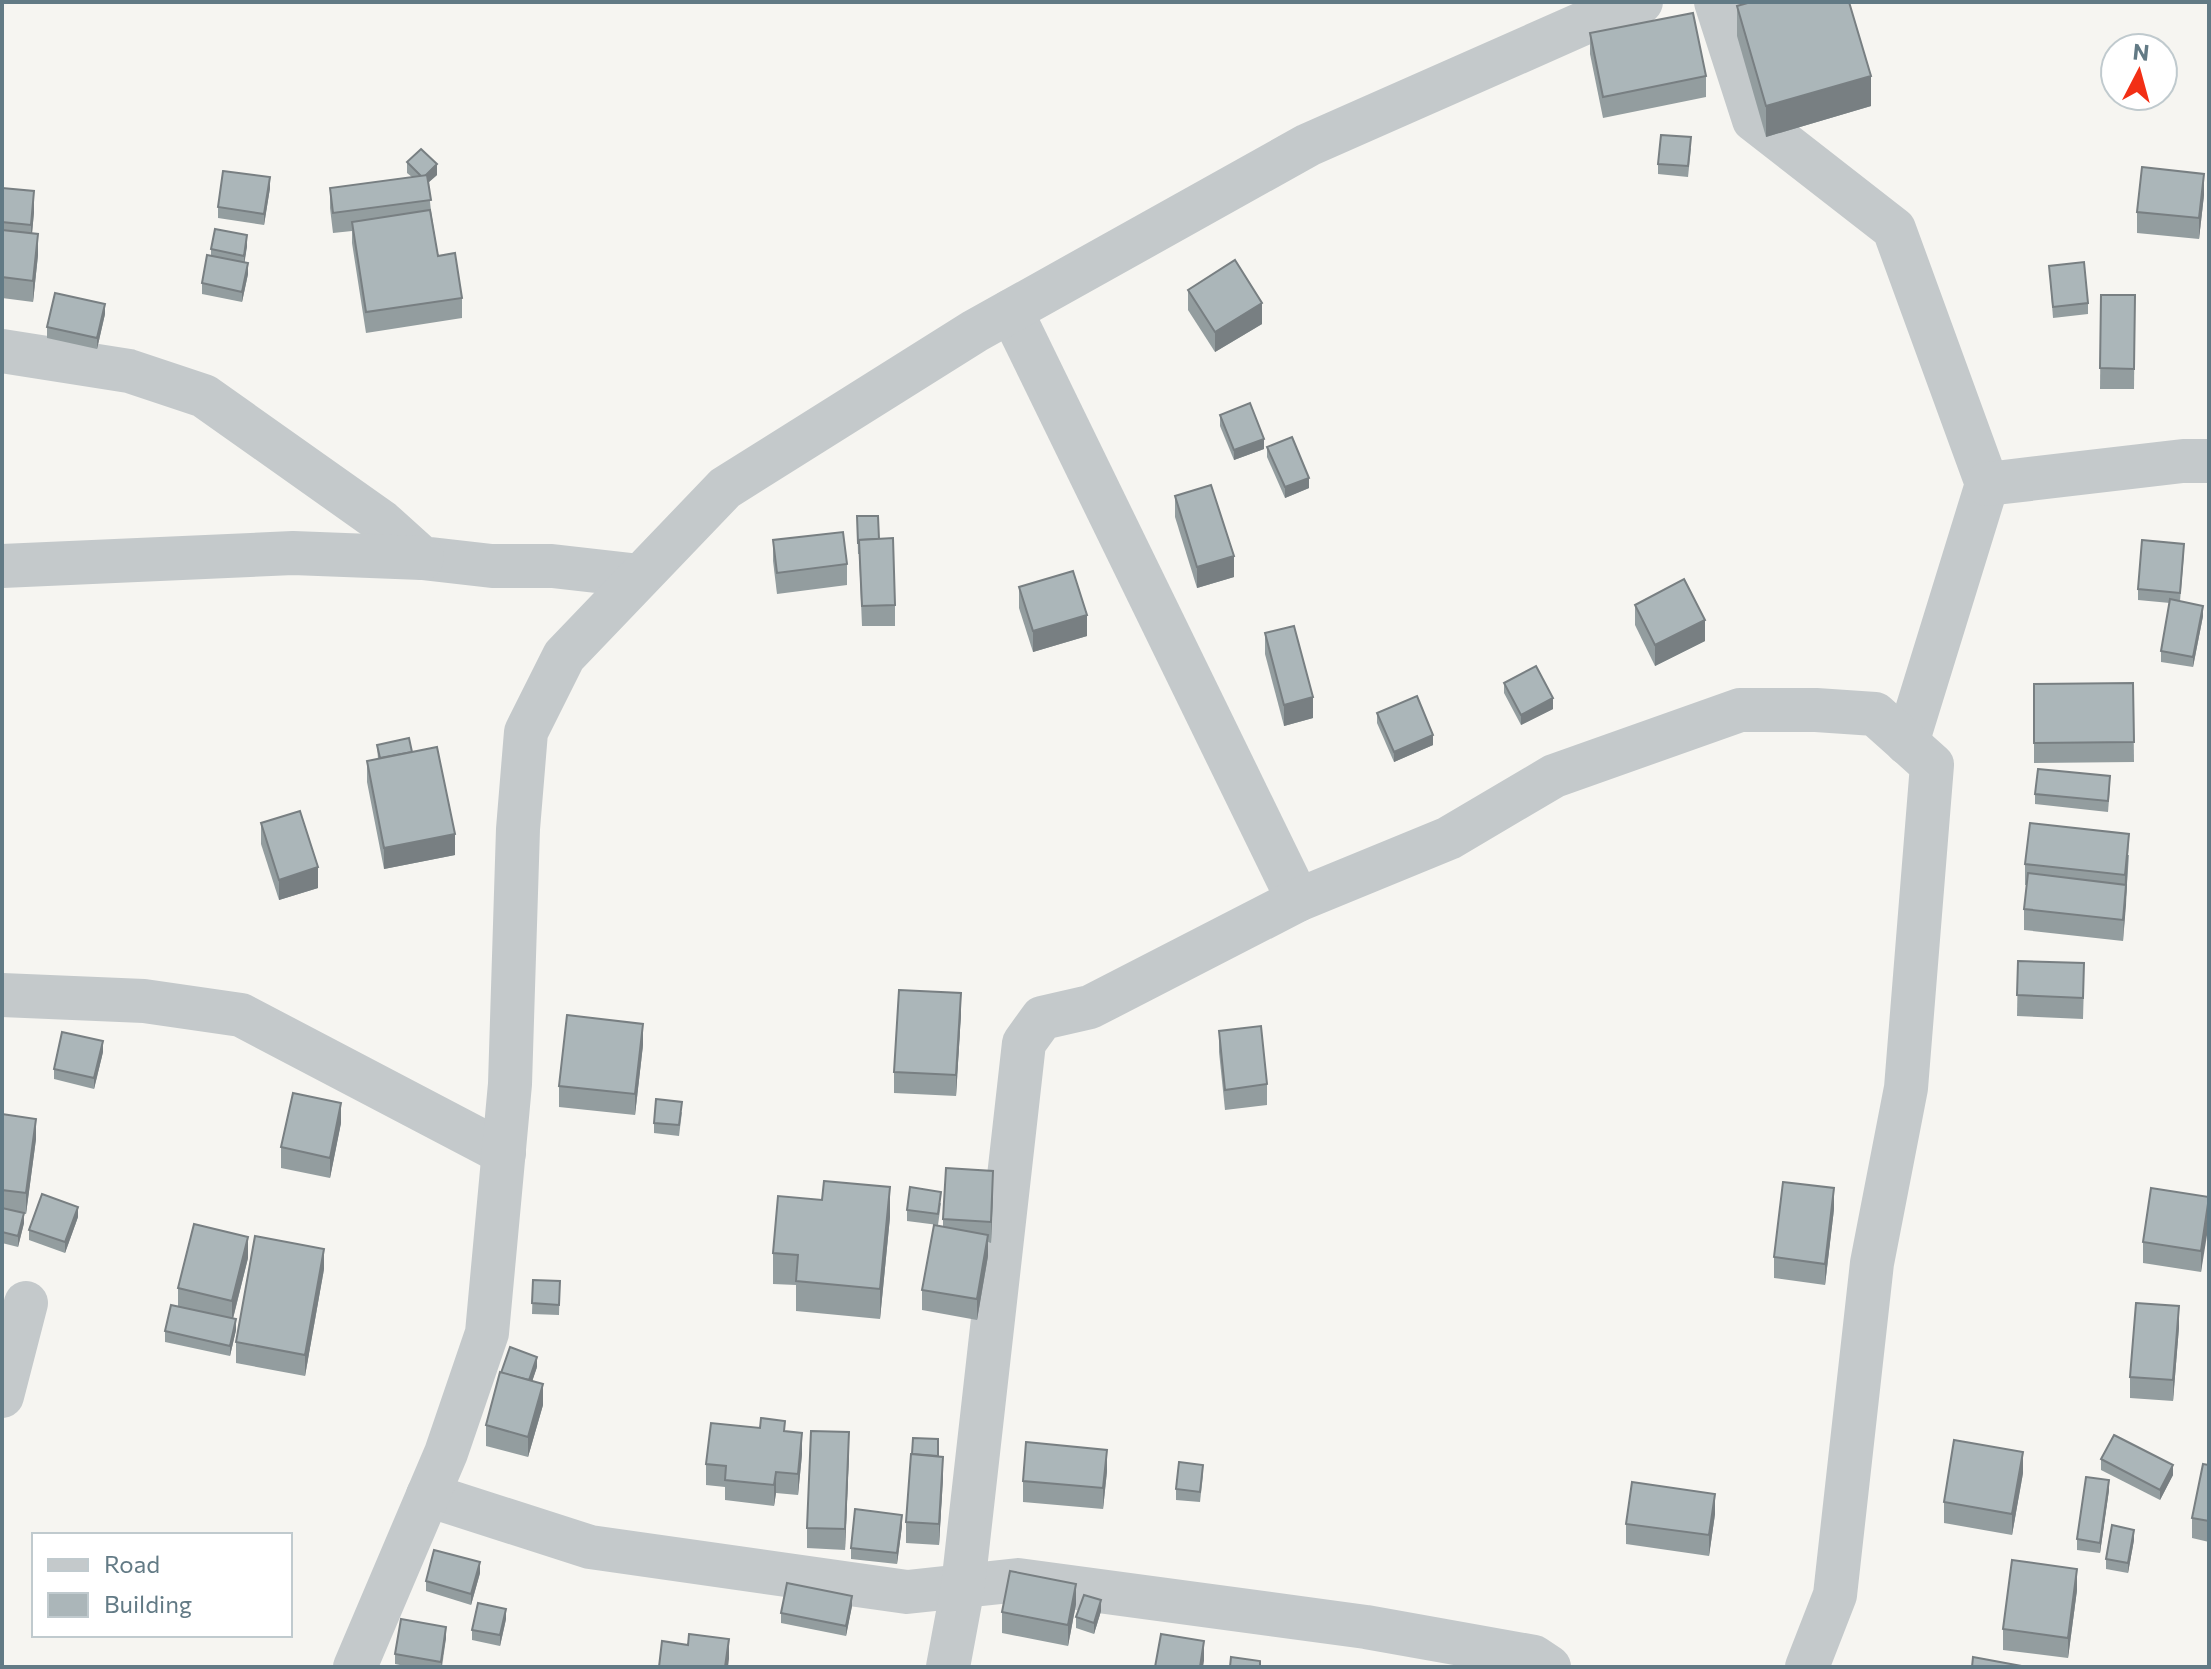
<svg xmlns="http://www.w3.org/2000/svg" width="2211" height="1669" viewBox="0 0 2211 1669" font-family="Commissioner,sans-serif">
  <style>
    .lines { fill: none; stroke-linecap: round; stroke-linejoin: round }
    .minor { stroke: #c4c9cb; stroke-width: 44 }
    .wall { fill: #939d9f }
    .shaded-wall { fill: #787f82 }
    .building { fill: #abb6b9; stroke: #787f82; stroke-width: 2 }
  </style>
  <rect width="100%" height="100%" fill="#f6f5f1"/>
  <g class="lines">
    <!-- minor -->
    <g class="minor">
      <path d="M1716 2 1754 120 1894 229 1987 484 1907 743"/>
      <path d="M1011 311 1298 900"/>
      <path d="M2 351 129 371 204 396 382 522 422 558 492 566H552L640 576"/>
      <path d="M1987 484 2183 461H2209"/>
      <path d="M2 566 293 553 422 558"/>
      <path d="M2 995 144 1001 241 1015 504 1153"/>
      <path d="M2 1396 26 1303"/>
      <path d="M428 1495 590 1547 907 1592 1018 1580 1366 1627 1534 1657 1549 1667"/>
      <path d="M355 1667 446 1453 487 1333 510 1084 518 829 526 732 564 656 725 488 975 331 1308 145 1591 20 1641 2"/>
      <path d="M948 1667 963 1586 1024 1043 1042 1018 1090 1007 1298 900 1449 838 1554 776 1740 710H1816L1875 714 1932 765 1906 1088 1872 1263 1835 1595 1807 1667"/>
    </g>
  </g>
  <!-- wall -->
  <g class="wall">
    <path d="M1737 6 1871 106 1766 137 1737 36Z"/>
    <path d="M1590 33 1706 76V97L1603 118 1590 54Z"/>
    <path d="M1691 148 1688 177 1658 174V164Z"/>
    <path d="M407 162 437 175 428 183 431 211 438 256 462 298V318L366 333 352 243V231L333 233 330 208V188L412 177 407 173Z"/>
    <path d="M2 188 34 212 32 233 38 255 33 302 2 298Z"/>
    <path d="M270 188 264 225 218 218V207Z"/>
    <path d="M2204 195 2199 239 2137 233V212Z"/>
    <path d="M247 246 244 263 248 274 242 302 202 294V283L211 256V249Z"/>
    <path d="M2049 266 2088 303V314L2053 318Z"/>
    <path d="M1188 290 1262 324 1215 352 1188 310Z"/>
    <path d="M2101 295H2135L2134 389H2100Z"/>
    <path d="M105 314 97 349 47 338V327Z"/>
    <path d="M1220 415 1264 449 1234 460 1220 426Z"/>
    <path d="M1267 447 1309 488 1285 498 1267 457Z"/>
    <path d="M1175 496 1234 577 1197 588 1175 517Z"/>
    <path d="M857 516 879 539 895 605V626H862L859 554H858Z"/>
    <path d="M773 540 847 564V585L777 594 773 561Z"/>
    <path d="M2184 554 2180 601 2203 616 2193 667 2161 662V651L2170 603 2138 600V589Z"/>
    <path d="M1019 587 1087 636 1033 652 1019 608Z"/>
    <path d="M1635 605 1705 641 1655 666 1635 625Z"/>
    <path d="M1265 633 1313 718 1284 726 1265 654Z"/>
    <path d="M1504 683 1553 709 1521 725 1504 693Z"/>
    <path d="M2133 683 2134 762 2034 763V684Z"/>
    <path d="M1377 713 1433 745 1394 762 1377 723Z"/>
    <path d="M377 745 412 752 455 855 384 869 367 782V761L378 759Z"/>
    <path d="M2110 787 2108 812 2035 804V794Z"/>
    <path d="M261 823 318 888 279 900 261 844Z"/>
    <path d="M2129 855 2123 941 2024 930V909L2027 885H2025V864Z"/>
    <path d="M2018 961 2084 984 2083 1019 2017 1016Z"/>
    <path d="M961 1014 956 1096 894 1093V1072Z"/>
    <path d="M1219 1031 1267 1084V1105L1225 1110 1219 1052Z"/>
    <path d="M643 1045 635 1115 559 1107V1086Z"/>
    <path d="M103 1052 94 1089 54 1079V1069Z"/>
    <path d="M682 1112 679 1136 654 1133V1123Z"/>
    <path d="M2 1114 36 1139 26 1214H24V1223L18 1247 2 1243Z"/>
    <path d="M341 1123 330 1178 281 1168V1147Z"/>
    <path d="M993 1191 991 1243 988 1242V1256L977 1320 922 1310V1290L943 1227V1219Z"/>
    <path d="M2209 1197 2201 1272 2143 1263V1242Z"/>
    <path d="M941 1203 938 1225 907 1221V1210Z"/>
    <path d="M1834 1209 1825 1285 1774 1278V1257Z"/>
    <path d="M78 1217 65 1253 29 1240V1230Z"/>
    <path d="M890 1217 880 1319 796 1311V1285L773 1284V1253Z"/>
    <path d="M248 1258 233 1319 236 1330 230 1356 165 1342V1331L178 1307V1288Z"/>
    <path d="M324 1269 305 1376 236 1363V1342Z"/>
    <path d="M533 1280 560 1281 559 1315 532 1314Z"/>
    <path d="M2179 1327 2173 1401 2130 1398V1377Z"/>
    <path d="M537 1367 532 1381 543 1405 528 1457 486 1446V1425Z"/>
    <path d="M785 1432 802 1454 798 1495 776 1493 774 1506 725 1500V1487L706 1485V1464Z"/>
    <path d="M849 1453 845 1550 807 1548V1528Z"/>
    <path d="M938 1456 943 1478 939 1545 906 1543V1522Z"/>
    <path d="M2101 1459 2173 1475 2160 1500 2101 1470Z"/>
    <path d="M2209 1465V1542L2192 1538V1518Z"/>
    <path d="M1107 1471 1103 1509 1023 1502V1481Z"/>
    <path d="M2023 1473 2012 1535 1944 1523V1502Z"/>
    <path d="M1203 1475 1200 1502 1176 1500V1489Z"/>
    <path d="M2109 1490 2100 1553 2077 1550V1539Z"/>
    <path d="M1715 1514 1709 1556 1626 1544V1524Z"/>
    <path d="M902 1526 897 1564 851 1559V1548Z"/>
    <path d="M2134 1540 2128 1573 2106 1569V1559Z"/>
    <path d="M480 1573 471 1605 426 1591V1581Z"/>
    <path d="M2077 1590 2068 1658 2003 1650V1629Z"/>
    <path d="M1076 1604 1068 1646 1002 1633V1612Z"/>
    <path d="M852 1606 846 1636 781 1623V1613Z"/>
    <path d="M1101 1611 1094 1634 1076 1628V1617Z"/>
    <path d="M506 1619 500 1646 472 1640V1630Z"/>
    <path d="M446 1638 442 1667H410L395 1664V1654Z"/>
  </g>
  <!-- shaded-wall -->
  <g class="shaded-wall">
    <path d="M1871 76V106L1766 137V106Z"/>
    <path d="M437 164V175L422 188V178Z"/>
    <path d="M2204 174V195L2199 239V218Z"/>
    <path d="M270 177V188L264 225V214Z"/>
    <path d="M34 191V212L31 245V225Z"/>
    <path d="M38 234V255L33 302V281Z"/>
    <path d="M247 235V246L244 266V256Z"/>
    <path d="M248 263V274L242 302V292Z"/>
    <path d="M1262 303V324L1215 352V332Z"/>
    <path d="M105 304V314L97 349V338Z"/>
    <path d="M1264 439V449L1234 460V450Z"/>
    <path d="M1309 478V488L1285 498V487Z"/>
    <path d="M1234 556V577L1197 588V567Z"/>
    <path d="M2203 606V616L2193 667V657Z"/>
    <path d="M1087 615V636L1033 652V631Z"/>
    <path d="M1705 620V641L1655 666V645Z"/>
    <path d="M1313 697V718L1284 726V705Z"/>
    <path d="M1553 698V709L1521 725V715Z"/>
    <path d="M1433 735V745L1394 762V752Z"/>
    <path d="M455 834V855L384 869V848Z"/>
    <path d="M2129 834 2126 905 2123 941 2125 875Z"/>
    <path d="M318 867V888L279 900V880Z"/>
    <path d="M961 993V1014L956 1096V1075Z"/>
    <path d="M643 1024V1045L635 1115V1094Z"/>
    <path d="M103 1041V1052L94 1089V1078Z"/>
    <path d="M341 1103V1123L330 1178V1158Z"/>
    <path d="M36 1119V1139L26 1214V1193Z"/>
    <path d="M993 1171V1191L991 1243V1222Z"/>
    <path d="M890 1187V1217L880 1319V1289Z"/>
    <path d="M1834 1188V1209L1825 1285V1264Z"/>
    <path d="M2209 1202V1223L2201 1272V1251Z"/>
    <path d="M78 1207V1217L65 1253V1242Z"/>
    <path d="M24 1213V1223L18 1247V1236Z"/>
    <path d="M988 1235V1256L977 1320V1299Z"/>
    <path d="M248 1237V1258L232 1322V1301Z"/>
    <path d="M324 1249V1269L305 1376V1355Z"/>
    <path d="M2179 1306V1327L2173 1401V1380Z"/>
    <path d="M236 1319V1330L230 1356V1346Z"/>
    <path d="M537 1357V1367L528 1394V1383Z"/>
    <path d="M543 1384V1405L528 1457V1437Z"/>
    <path d="M849 1432V1453L845 1550V1529Z"/>
    <path d="M802 1433V1454L798 1495V1474Z"/>
    <path d="M1107 1450V1471L1103 1509V1488Z"/>
    <path d="M2023 1452V1473L2012 1535V1514Z"/>
    <path d="M943 1457V1478L939 1545V1524Z"/>
    <path d="M2173 1465V1475L2160 1500V1490Z"/>
    <path d="M776 1472V1493L774 1506V1485Z"/>
    <path d="M2109 1480V1490L2100 1553V1543Z"/>
    <path d="M1715 1494V1514L1709 1556V1535Z"/>
    <path d="M902 1515V1526L897 1564V1553Z"/>
    <path d="M2134 1530V1540L2128 1573V1563Z"/>
    <path d="M480 1562V1573L471 1605V1594Z"/>
    <path d="M2077 1569V1590L2068 1658V1638Z"/>
    <path d="M1076 1584V1604L1068 1646V1625Z"/>
    <path d="M852 1596V1606L846 1636V1626Z"/>
    <path d="M1101 1600V1611L1094 1634V1623Z"/>
    <path d="M506 1609V1619L500 1646V1635Z"/>
    <path d="M446 1627V1638L441 1667V1662Z"/>
    <path d="M729 1639V1659L728 1667H725Z"/>
    <path d="M1204 1641V1661L1203 1667H1200Z"/>
  </g>
  <!-- building -->
  <g class="building">
    <path d="M1751 2H1849L1871 76 1766 106 1737 6Z"/>
    <path d="M1693 13 1706 76 1603 97 1590 33Z"/>
    <path d="M1661 135 1691 137 1688 166 1658 164Z"/>
    <path d="M421 149 437 164 425 176H421L407 162Z"/>
    <path d="M2142 167 2204 174 2199 218 2137 212Z"/>
    <path d="M223 171 270 177 264 214 218 207Z"/>
    <path d="M427 175 431 200 333 213 330 188Z"/>
    <path d="M2 188 34 191 31 225 2 222Z"/>
    <path d="M430 210 438 256 455 253 462 298 366 312 352 222Z"/>
    <path d="M215 229 247 235 244 256 211 249Z"/>
    <path d="M2 230 38 234 33 281 2 277Z"/>
    <path d="M207 255 248 263 242 292 202 283Z"/>
    <path d="M1235 260 1262 303 1215 332 1188 290Z"/>
    <path d="M2084 262 2088 303 2053 307 2049 266Z"/>
    <path d="M55 293 105 304 97 338 47 327Z"/>
    <path d="M2101 295H2135L2134 369 2100 368Z"/>
    <path d="M1250 403 1264 439 1234 450 1220 415Z"/>
    <path d="M1292 437 1309 478 1285 487 1267 447Z"/>
    <path d="M1211 485 1234 556 1197 567 1175 496Z"/>
    <path d="M857 516H878L879 539 859 540V543H858Z"/>
    <path d="M843 532 847 564 777 573 773 540Z"/>
    <path d="M893 538 895 605 862 606 859 540Z"/>
    <path d="M2142 540 2184 544 2180 593 2138 589Z"/>
    <path d="M1073 571 1087 615 1033 631 1019 587Z"/>
    <path d="M1684 579 1705 620 1655 645 1635 605Z"/>
    <path d="M2170 599 2203 606 2193 657 2161 651Z"/>
    <path d="M1294 626 1313 697 1284 705 1265 633Z"/>
    <path d="M1536 666 1553 698 1521 715 1504 683Z"/>
    <path d="M2133 683 2134 742 2034 743V684Z"/>
    <path d="M1417 696 1433 735 1394 752 1377 713Z"/>
    <path d="M409 738 412 752 380 758 377 745Z"/>
    <path d="M437 747 455 834 384 848 367 761Z"/>
    <path d="M2038 769 2110 776 2108 801 2035 794Z"/>
    <path d="M300 811 318 867 279 880 261 823Z"/>
    <path d="M2030 823 2129 834 2125 875 2025 864Z"/>
    <path d="M2028 873 2126 885 2123 920 2024 909Z"/>
    <path d="M2018 961 2084 963 2083 998 2017 995Z"/>
    <path d="M899 990 961 993 956 1075 894 1072Z"/>
    <path d="M567 1015 643 1024 635 1094 559 1086Z"/>
    <path d="M1261 1026 1267 1084 1225 1090 1219 1031Z"/>
    <path d="M62 1032 103 1041 94 1078 54 1069Z"/>
    <path d="M293 1093 341 1103 330 1158 281 1147Z"/>
    <path d="M656 1099 682 1102 679 1125 654 1123Z"/>
    <path d="M2 1114 36 1119 26 1193 2 1190Z"/>
    <path d="M946 1168 993 1171 991 1222 943 1219Z"/>
    <path d="M824 1181 890 1187 880 1289 796 1281 798 1255 773 1253 778 1196 822 1200Z"/>
    <path d="M1783 1182 1834 1188 1825 1264 1774 1257Z"/>
    <path d="M910 1187 941 1192 938 1214 907 1210Z"/>
    <path d="M2151 1188 2209 1197 2201 1251 2143 1242Z"/>
    <path d="M42 1194 78 1207 65 1242 29 1230Z"/>
    <path d="M2 1208 24 1213 18 1236 2 1232Z"/>
    <path d="M194 1224 248 1237 232 1301 178 1288Z"/>
    <path d="M934 1225 988 1235 977 1299 922 1290Z"/>
    <path d="M255 1236 324 1249 305 1355 236 1342Z"/>
    <path d="M533 1280 560 1281 559 1305 532 1303Z"/>
    <path d="M2136 1303 2179 1306 2173 1380 2130 1377Z"/>
    <path d="M171 1305 236 1319 230 1346 165 1331Z"/>
    <path d="M510 1347 537 1357 529 1380 501 1373Z"/>
    <path d="M500 1372 543 1384 528 1437 486 1425Z"/>
    <path d="M761 1418 785 1421 784 1431 802 1433 798 1474 776 1472 774 1485 725 1480 726 1466 706 1464 711 1423 760 1428Z"/>
    <path d="M811 1431 849 1432 845 1529 807 1528Z"/>
    <path d="M2114 1435 2173 1465 2160 1490 2101 1459Z"/>
    <path d="M913 1438 938 1439V1456L912 1454Z"/>
    <path d="M1954 1440 2023 1452 2012 1514 1944 1502Z"/>
    <path d="M1026 1442 1107 1450 1103 1488 1023 1481Z"/>
    <path d="M911 1454 943 1457 939 1524 906 1522Z"/>
    <path d="M1179 1462 1203 1465 1200 1492 1176 1489Z"/>
    <path d="M2203 1464 2209 1465V1521L2192 1518Z"/>
    <path d="M2086 1477 2109 1480 2100 1543 2077 1539Z"/>
    <path d="M1632 1482 1715 1494 1709 1535 1626 1524Z"/>
    <path d="M855 1509 902 1515 897 1553 851 1548Z"/>
    <path d="M2112 1525 2134 1530 2128 1563 2106 1559Z"/>
    <path d="M434 1550 480 1562 471 1594 426 1581Z"/>
    <path d="M2012 1560 2077 1569 2068 1638 2003 1629Z"/>
    <path d="M1010 1571 1076 1584 1068 1625 1002 1612Z"/>
    <path d="M787 1583 852 1596 846 1626 781 1613Z"/>
    <path d="M1084 1595 1101 1600 1094 1623 1076 1617Z"/>
    <path d="M478 1603 506 1609 500 1635 472 1630Z"/>
    <path d="M401 1619 446 1627 441 1662 395 1654Z"/>
    <path d="M689 1634 729 1639 725 1667H659L662 1641 688 1645Z"/>
    <path d="M1161 1634 1204 1641 1200 1667H1155Z"/>
    <path d="M1231 1657 1260 1661V1667H1230Z"/>
    <path d="M1973 1657 2027 1667H1972Z"/>
  </g>
  <!-- border -->
  <rect width="2211" height="1669" fill="none" stroke="#627a85" stroke-width="8"/>
  <!-- legend -->
  <rect x="32" y="1533" width="260" height="104" fill="#ffffff" stroke="#c0cace" stroke-width="2"/>
  <rect x="48" y="1559" width="40" height="12" fill="#c4c9cb" stroke="#c0cace" stroke-width="2"/>
  <text x="104" y="1573" font-size="24" fill="#627a85">Road</text>
  <rect x="48" y="1593" width="40" height="24" fill="#abb6b9" stroke="#c0cace" stroke-width="2"/>
  <text x="104" y="1613" font-size="24" fill="#627a85">Building</text>
  <!-- north arrow -->
  <g transform="translate(2139 72) rotate(6)"><circle r="38" fill="#ffffff" stroke="#c0cace" stroke-width="2"/>
  <path d="M0-6L14 30L0 20L-14 30Z" fill="#f22f15"/>
  <text y="-12" font-size="22" font-weight="bold" text-anchor="middle" fill="#627a85">N</text>
  </g>
</svg>
